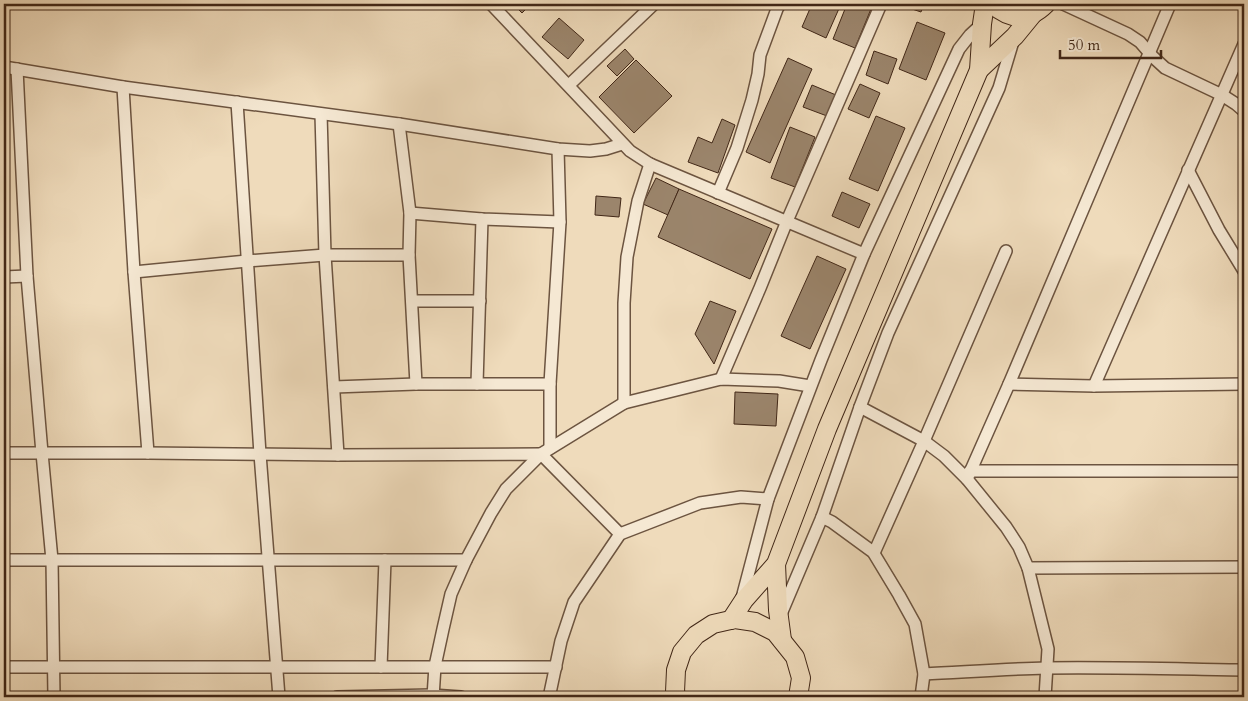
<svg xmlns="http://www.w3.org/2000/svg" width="1248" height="701" viewBox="0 0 1248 701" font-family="Cardo,serif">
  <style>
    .building { fill: #9b856c; stroke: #412717 }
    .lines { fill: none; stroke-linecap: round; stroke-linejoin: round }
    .street-casing { stroke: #6c5440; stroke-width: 14 }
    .primary-casing { stroke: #412717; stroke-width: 20 }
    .street { stroke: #f5e8d3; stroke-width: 11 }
    .primary { stroke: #efdbbb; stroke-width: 18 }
  </style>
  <rect width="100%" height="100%" fill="#efdbbb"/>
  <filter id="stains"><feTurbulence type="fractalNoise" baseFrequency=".004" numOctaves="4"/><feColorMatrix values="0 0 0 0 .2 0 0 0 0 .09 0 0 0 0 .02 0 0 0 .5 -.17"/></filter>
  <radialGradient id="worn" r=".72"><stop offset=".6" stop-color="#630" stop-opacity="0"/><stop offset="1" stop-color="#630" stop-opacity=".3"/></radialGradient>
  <!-- building -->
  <g class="building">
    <path d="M513 4H531L522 13Z"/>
    <path d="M812 4H841L826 38 802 27Z"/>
    <path d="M847 4H873L855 48 833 39Z"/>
    <path d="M897 4H924L921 12Z"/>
    <path d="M559 18 584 40 568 59 542 37Z"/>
    <path d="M917 22 945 33 926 80 899 69Z"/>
    <path d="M625 49 634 59 617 76 607 66Z"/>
    <path d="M874 51 897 59 888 84 866 75Z"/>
    <path d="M788 58 812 69 770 163 746 152Z"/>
    <path d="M636 60 672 96 634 133 599 97Z"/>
    <path d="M860 84 880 93 869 118 848 109Z"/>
    <path d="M812 85 836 95 827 116 803 107Z"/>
    <path d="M876 116 905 128 878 191 849 179Z"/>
    <path d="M722 119 735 125 718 173 688 162 698 137 712 143Z"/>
    <path d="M790 127 815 137 795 187 771 178Z"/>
    <path d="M656 178 679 189 668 215 643 204Z"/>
    <path d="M679 189 772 229 750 279 658 237Z"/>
    <path d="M842 192 870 204 859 228 832 216Z"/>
    <path d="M596 196 621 198 619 217 595 215Z"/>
    <path d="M817 256 846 269 810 349 781 336Z"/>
    <path d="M710 301 736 311 714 364 695 334Z"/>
    <path d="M735 392 778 394 776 426 734 424Z"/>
  </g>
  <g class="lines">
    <!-- street casing -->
    <g class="street-casing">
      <g id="street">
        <path d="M491 4 630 151 650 164 864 254"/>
        <path d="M1063 4 1128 34 1140 42 1153 57 1165 68 1222 95 1236 104 1244 111"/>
        <path d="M4 67 123 87 399 124 558 149 590 151 606 149 622 144"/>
        <path d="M17 69 27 276 42 453 52 560 54 697"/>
        <path d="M569 85 654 4"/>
        <path d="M123 87 134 272 148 453"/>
        <path d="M237 102 260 454 279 697"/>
        <path d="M321 114 325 255 338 455"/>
        <path d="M399 124 410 213 409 255 416 384"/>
        <path d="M1188 170 1219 230 1244 271"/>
        <path d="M718 193 737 148 752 100 758 74 760 55 777 9 780 4"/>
        <path d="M410 213 482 219 560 222"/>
        <path d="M134 272 247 261 325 255H409"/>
        <path d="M4 277 27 276"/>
        <path d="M412 301H480"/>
        <path d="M721 379 760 288 787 221 881 4"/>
        <path d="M477 384 482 219"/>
        <path d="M1009 384 1094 386 1244 384"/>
        <path d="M1094 386 1244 44"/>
        <path d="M334 387 416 384H550"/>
        <path d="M624 403V303L627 257 638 201 650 164"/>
        <path d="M860 407 924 441 944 456 967 479 1006 527 1019 547 1028 568 1048 649 1045 697"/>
        <path d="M550 448V384L560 222 558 149"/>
        <path d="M4 453H148L338 455 541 454 620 534"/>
        <path d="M970 471H1244"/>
        <path d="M967 479 1009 384 1170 4"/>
        <path d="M822 517 832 522 873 552 899 595 915 624 924 674 921 697"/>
        <path d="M874 553 924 441 1006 251"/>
        <path d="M4 560H466"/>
        <path d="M1028 568 1244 567"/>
        <path d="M742 598 768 499 821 360 864 254 959 49 970 35 982 24"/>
        <path d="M781 614 822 517 860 407 888 333 999 88 1014 38"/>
        <path d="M4 667H556"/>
        <path d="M381 667 385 560"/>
        <path d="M924 674C965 672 1005 669 1046 668 1112 667 1178 669 1244 670"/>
        <path d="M337 697 432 695 461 697"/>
        <path d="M433 697 435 666 443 629 451 594 466 560 491 513 506 489 541 454 624 403 721 379 779 381 810 386"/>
        <path d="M550 697V693L561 641 574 602 620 534 700 503 741 497 768 499"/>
      </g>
    </g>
    <!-- primary casing -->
    <g class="primary-casing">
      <g id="primary">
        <path d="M992 4C1010 20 1028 22 1046 4"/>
        <path d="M979 70 1015 36 1033 14"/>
        <path d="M776 564 778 610 782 640"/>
        <path d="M731 620 744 600 776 564 827 429 979 70 982 24 985 4"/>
        <path d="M677 697 675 692 676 670 682 652 696 635 713 624 735 619 755 622 775 632 795 657 801 678 798 697"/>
      </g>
    </g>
    <!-- street -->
    <use href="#street" class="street"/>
    <!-- primary -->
    <use href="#primary" class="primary"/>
  </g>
  <!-- margin -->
  <rect width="1248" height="701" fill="none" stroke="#efdbbb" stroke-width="20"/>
  <rect x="5" y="5" width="1238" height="691" fill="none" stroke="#412717" stroke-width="2.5"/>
  <rect x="10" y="10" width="1228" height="681" fill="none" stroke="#412717"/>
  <!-- scale -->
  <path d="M1060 50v8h101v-8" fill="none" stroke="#412717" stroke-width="2.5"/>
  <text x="1068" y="50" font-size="15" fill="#412717" stroke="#f5e8d3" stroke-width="4" paint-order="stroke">50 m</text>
  <rect width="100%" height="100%" filter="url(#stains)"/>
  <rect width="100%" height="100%" fill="url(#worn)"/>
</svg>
